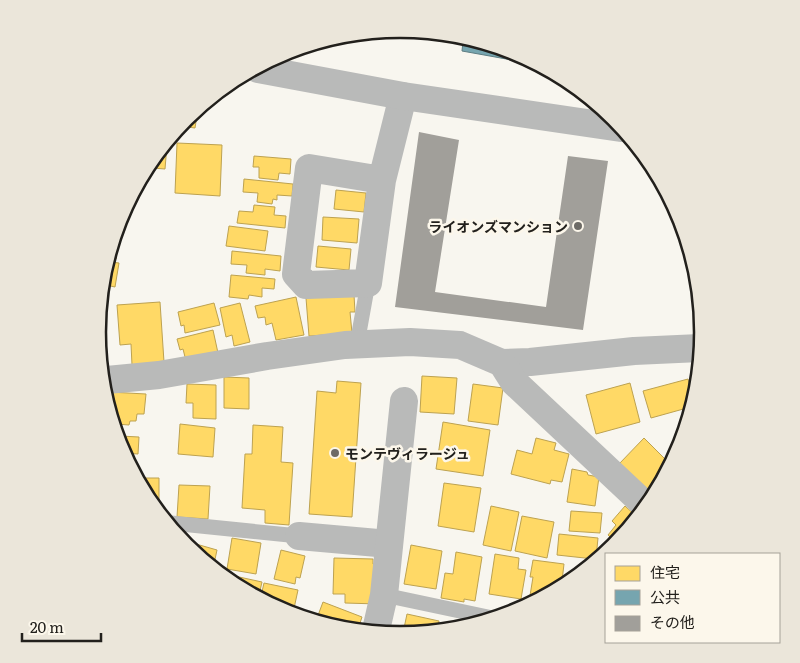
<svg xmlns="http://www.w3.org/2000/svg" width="800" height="663" viewBox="0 0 800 663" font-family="Literata,'Noto Sans JP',serif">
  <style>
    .homes { fill: #ffd966; stroke: #bda250 }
    .public { fill: #76a5af; stroke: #5d7d83 }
    .building { fill: #a19f9a }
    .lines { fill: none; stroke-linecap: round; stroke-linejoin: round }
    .service { stroke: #b9bab9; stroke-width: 15 }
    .minor { stroke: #b9bab9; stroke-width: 28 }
    .tertiary { stroke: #b9bab9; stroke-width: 28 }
    .poi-dot { fill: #6d6b66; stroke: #fcf7eb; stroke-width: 2 }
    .labels { text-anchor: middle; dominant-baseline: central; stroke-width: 5; stroke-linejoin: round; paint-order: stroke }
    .poi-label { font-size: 14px; font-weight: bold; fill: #22201c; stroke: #fcf7eb; text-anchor: end }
    .rim { fill: none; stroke: #22201c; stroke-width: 2.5 }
  </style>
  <rect width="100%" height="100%" fill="#f8f6ef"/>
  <!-- homes -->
  <g class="homes">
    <path d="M198 109 195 128 180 126 186 117Z"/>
    <path d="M177 143 222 145 220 196 175 193Z"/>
    <path d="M167 145 165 169 152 168Z"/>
    <path d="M254 156 291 159 290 174 279 173 278 180 259 178V167H253Z"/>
    <path d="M244 179 293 184 292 196 277 195V200L273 199 272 204 257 202 258 193 243 192Z"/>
    <path d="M336 190 366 193 364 212 334 209Z"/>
    <path d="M254 205 275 207 274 215 286 216 285 228 237 223 239 211 253 212Z"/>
    <path d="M323 217 359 219 357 243 322 240Z"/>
    <path d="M118 225 121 226 116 259 112 258Z"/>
    <path d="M229 226 268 231 265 251 226 246Z"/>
    <path d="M318 246 351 249 349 270 316 267Z"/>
    <path d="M232 251 281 256 280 271 265 269V275L246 273 247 265 231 264Z"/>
    <path d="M111 262 119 263 115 287 106 285Z"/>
    <path d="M231 275 275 279 274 289 262 288V297L249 295 248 299 229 297Z"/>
    <path d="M354 295 355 312H350L352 333 309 336 306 298Z"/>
    <path d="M296 297 304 335 276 340 272 323 266 325 265 317 258 318 255 306Z"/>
    <path d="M160 302 164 362 132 365 131 344 120 345 117 305Z"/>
    <path d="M214 303 220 325 185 333 184 325 181 326 178 312Z"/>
    <path d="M240 303 250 342 234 346 232 335 226 337 220 308Z"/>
    <path d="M213 330 218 353 186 361 183 349 180 350 177 339Z"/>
    <path d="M422 376 457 378 454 414 420 412Z"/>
    <path d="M224 377 249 378V409L224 408Z"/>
    <path d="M688 379 691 391 687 408 651 418 643 391Z"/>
    <path d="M337 381 361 383 352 517 309 514 317 391 336 393Z"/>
    <path d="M630 383 640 422 596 434 586 395Z"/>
    <path d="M187 384 216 385V419L193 418V403H186Z"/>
    <path d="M473 384 503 388 498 425 468 421Z"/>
    <path d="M109 392 146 394 144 414H137L136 421H130L129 425 116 424Z"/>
    <path d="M443 422 490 430 483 476 436 469Z"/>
    <path d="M180 424 215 428 213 457 178 454Z"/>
    <path d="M253 425 283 427 281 462 293 463 289 525 265 523V510L242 508 245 454H252Z"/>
    <path d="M117 431H121L120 436 139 437 138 454 124 453 120 447Z"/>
    <path d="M536 438 556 443 554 450 569 454 562 482 551 480 550 484 511 474 517 450 532 454Z"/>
    <path d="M644 438 669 463 649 494 619 464Z"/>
    <path d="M572 469 587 472 588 475 599 477 595 506 567 502Z"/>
    <path d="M141 478H159V506Z"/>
    <path d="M444 483 481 488 474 532 438 526Z"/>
    <path d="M179 485 210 486 208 519 177 517Z"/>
    <path d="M491 506 519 512 511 551 483 545Z"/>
    <path d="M625 506 635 515 616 542 608 535 616 525 612 521Z"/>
    <path d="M571 511 602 513 600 533 569 531Z"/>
    <path d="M522 516 554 522 547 558 515 551Z"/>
    <path d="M559 534 598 538 596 558 594 559 557 555Z"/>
    <path d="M232 538 261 543 256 574 227 569Z"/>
    <path d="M182 540 217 550 214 564 186 545Z"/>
    <path d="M411 545 442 551 436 589 404 584Z"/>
    <path d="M281 550 305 556 300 578 296 577 295 584 274 579Z"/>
    <path d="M456 552 482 557 475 601 464 599V602L441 598 445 573 453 574Z"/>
    <path d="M495 554 519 558 518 569 526 570 521 599 489 594Z"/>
    <path d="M334 558 373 559V564H378V604L345 603V594H333Z"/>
    <path d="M533 560 564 564 562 581 529 602 533 577H530Z"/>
    <path d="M230 575 262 582 259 595Z"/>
    <path d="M264 583 298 590 293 613 284 611 261 596Z"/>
    <path d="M323 602 362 617 359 626 317 618Z"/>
    <path d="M407 614 439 621 438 627 403 633Z"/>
  </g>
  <!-- public -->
  <g class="public">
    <path d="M400 29 407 30 405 37 382 32Z"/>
    <path d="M463 41 516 52 534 64 462 51Z"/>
  </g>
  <!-- building -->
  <path class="building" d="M419 132 459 140 435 292 546 307 568 156 608 161 583 330 395 307Z"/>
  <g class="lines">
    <!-- service -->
    <g class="service">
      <path d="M357 344 368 283"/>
      <path d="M171 523 299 536"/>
      <path d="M384 595 488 617"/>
    </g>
    <!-- minor -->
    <g class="minor">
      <path d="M382 180 309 168 296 274 306 285 368 283 382 180 403 96"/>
      <path d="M502 363 530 362 634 351 700 348"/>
      <path d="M107 380 159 375 267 356 345 345 410 342 460 345 502 363 514 382 643 503"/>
      <path d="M299 536 389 544"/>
      <path d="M376 630 384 595 404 401"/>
    </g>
    <!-- tertiary -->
    <path class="tertiary" d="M258 69 403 96 621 128"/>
  </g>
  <!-- markers -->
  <g class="poi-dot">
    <circle cx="578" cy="226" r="5"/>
    <circle cx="335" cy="453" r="5"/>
  </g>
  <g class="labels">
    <!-- poi labels -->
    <g class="poi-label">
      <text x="568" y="226">ライオンズマンション</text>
      <text x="345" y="453" text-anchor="start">モンテヴィラージュ</text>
    </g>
  </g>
  <!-- crop -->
  <path d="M0 0H800V663H0ZM106 332a294 294 0 1 1 588 0a294 294 0 1 1-588 0Z" fill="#ebe6da" fill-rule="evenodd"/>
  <path class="rim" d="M106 332a294 294 0 1 1 588 0a294 294 0 1 1-588 0Z"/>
  <!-- legend -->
  <rect x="605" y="553" width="175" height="90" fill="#fcf7eb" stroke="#a5a198"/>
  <rect x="615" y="566" width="25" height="15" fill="#ffd966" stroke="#a5a198"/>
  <text x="650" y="578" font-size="15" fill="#22201c">住宅</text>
  <rect x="615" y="590" width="25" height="15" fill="#76a5af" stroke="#a5a198"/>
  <text x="650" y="603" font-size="15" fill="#22201c">公共</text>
  <rect x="615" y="616" width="25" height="15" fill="#a19f9a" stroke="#a5a198"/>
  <text x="650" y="628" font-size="15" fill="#22201c">その他</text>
  <!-- scale -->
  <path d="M22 633v8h79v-8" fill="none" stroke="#22201c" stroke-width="2.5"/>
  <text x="30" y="633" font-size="15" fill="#22201c" stroke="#fcf7eb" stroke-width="4" paint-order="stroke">20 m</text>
</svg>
